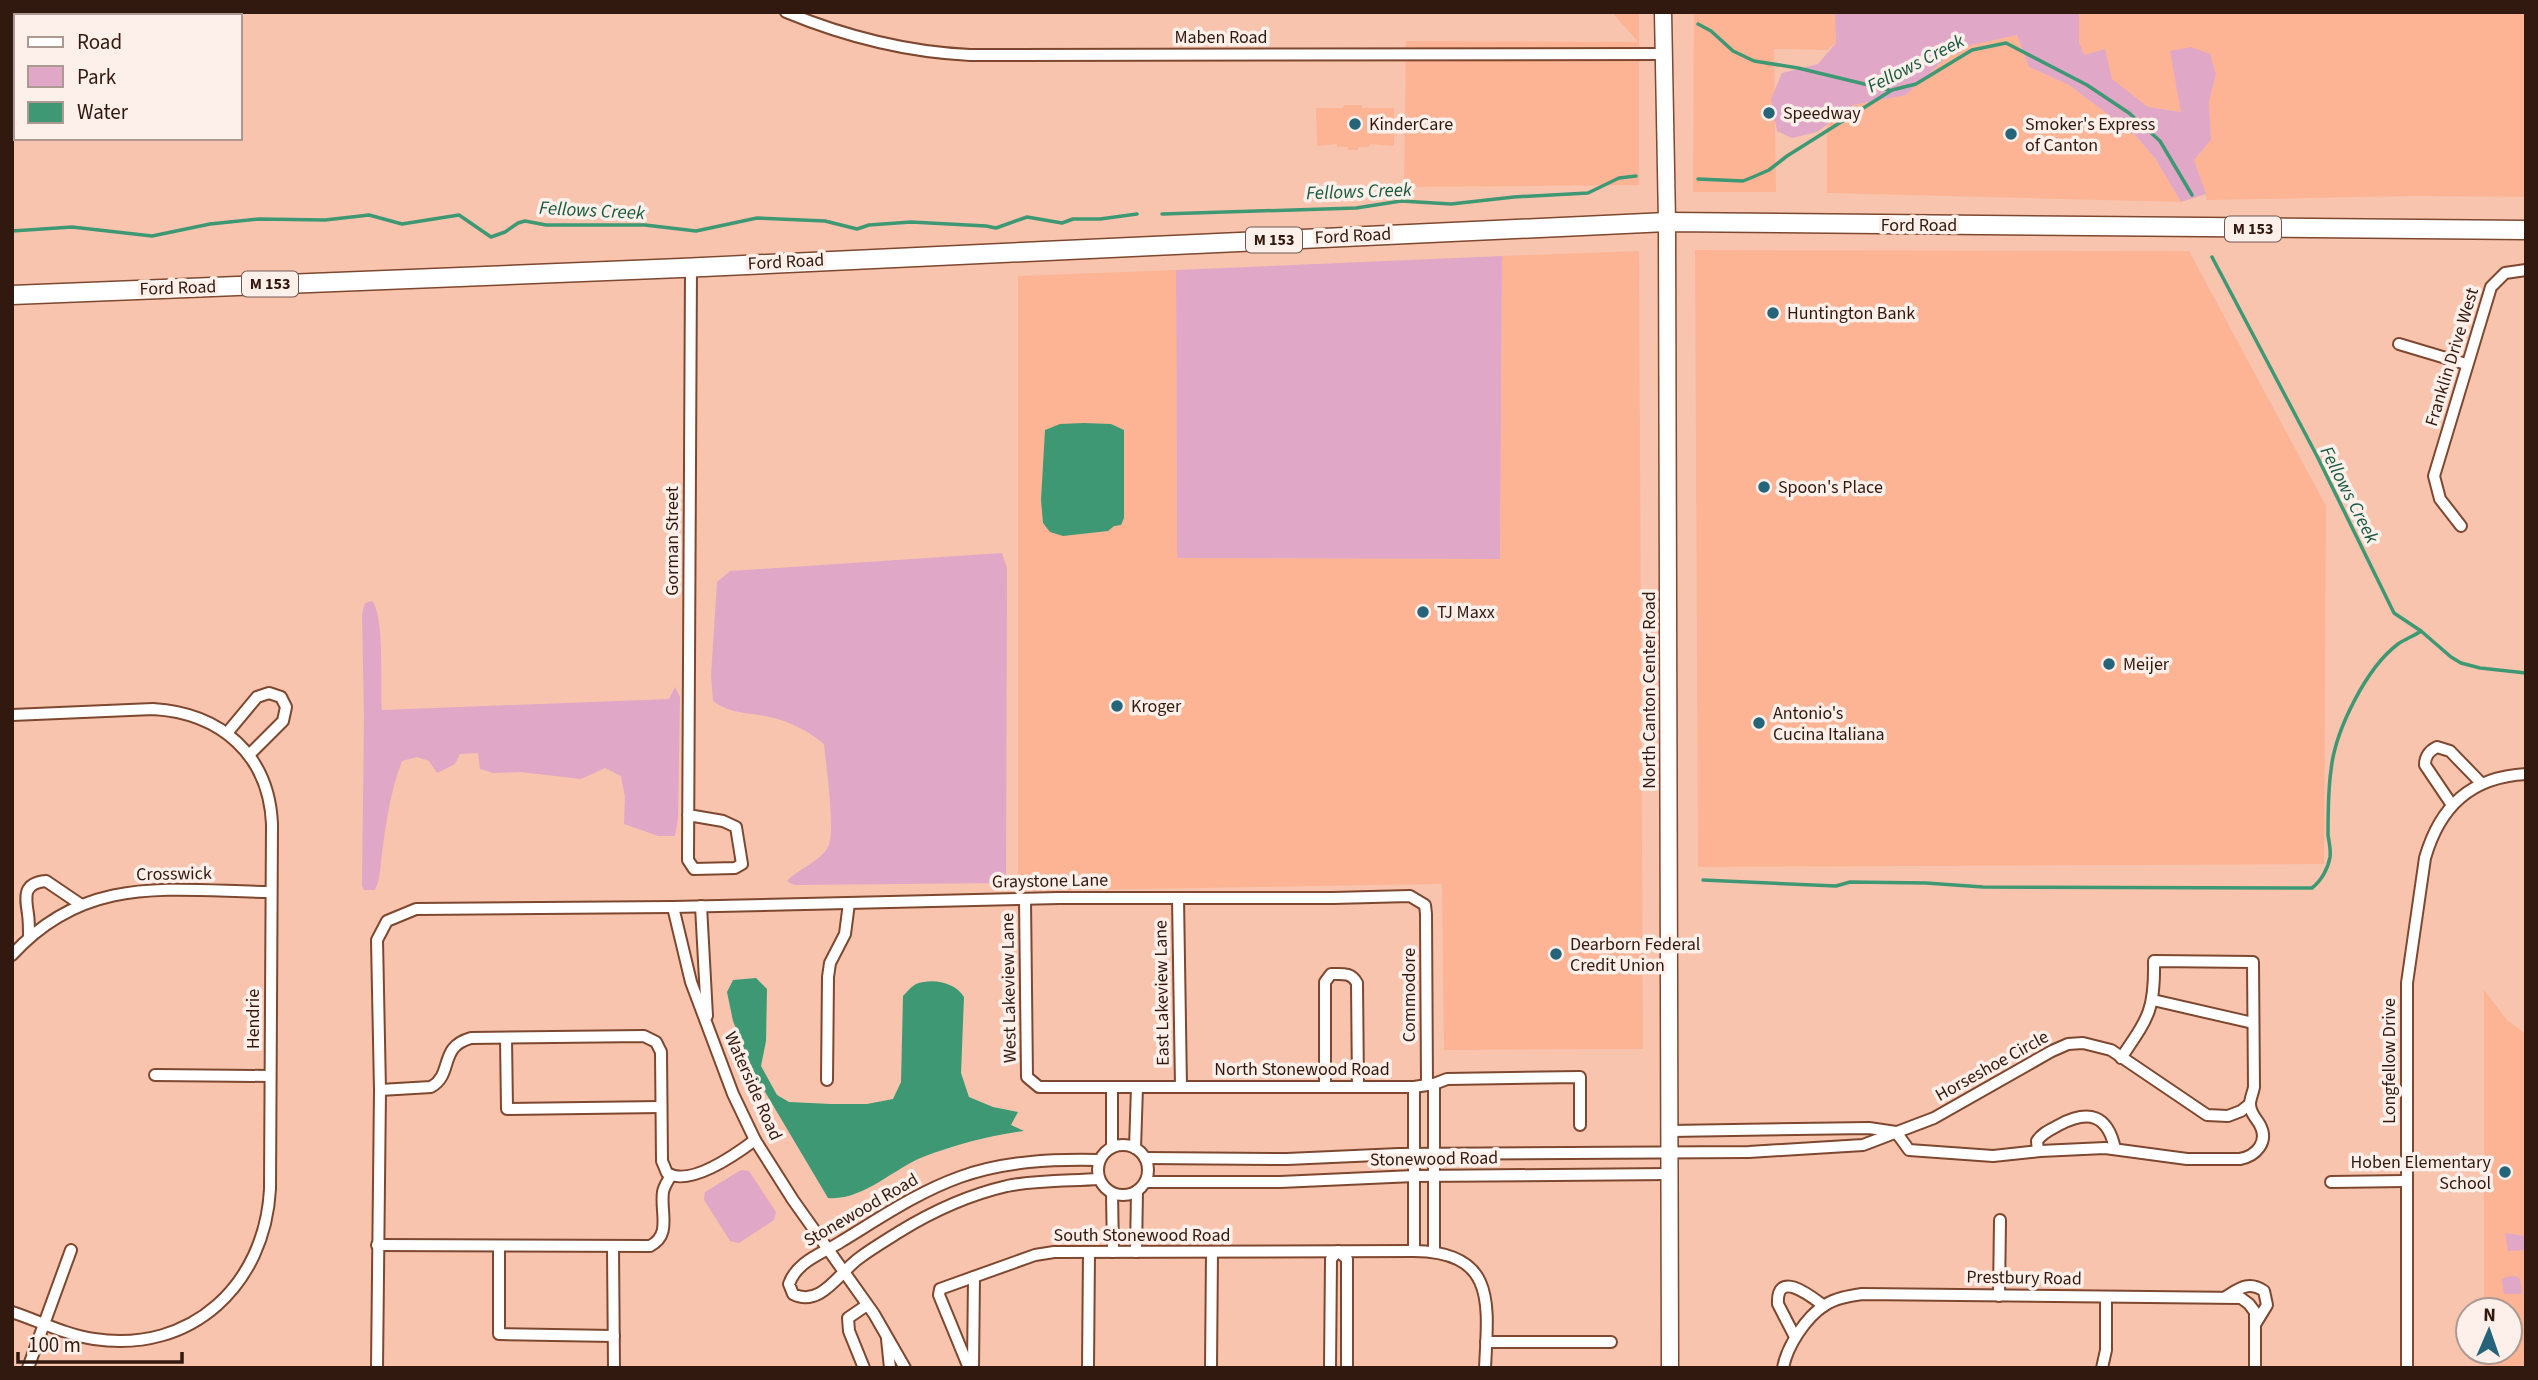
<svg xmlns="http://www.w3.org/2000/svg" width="2538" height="1380" viewBox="0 0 2538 1380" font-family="'Source Sans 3',sans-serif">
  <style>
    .built { fill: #fcb495 }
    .green { fill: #e0a7c7 }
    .water { fill: #3e9874 }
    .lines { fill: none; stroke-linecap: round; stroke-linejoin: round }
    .stream { stroke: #3e9874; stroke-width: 3.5 }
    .street-casing { stroke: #7e472f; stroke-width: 14 }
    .secondary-casing { stroke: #7e472f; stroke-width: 19 }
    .primary-casing { stroke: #7e472f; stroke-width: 21 }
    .street { stroke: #fff; stroke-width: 10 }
    .secondary { stroke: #fff; stroke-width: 16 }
    .primary { stroke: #fff; stroke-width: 18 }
    .poi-dot { fill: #256479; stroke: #fdefe9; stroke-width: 2.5 }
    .labels { text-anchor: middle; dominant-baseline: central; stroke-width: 7; stroke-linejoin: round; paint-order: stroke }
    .shield { fill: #fdefe9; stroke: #6e5950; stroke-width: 2 }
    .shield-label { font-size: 16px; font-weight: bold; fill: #31190f }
    .street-label { font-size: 18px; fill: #31190f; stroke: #fdefe9 }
    .poi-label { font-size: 18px; fill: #31190f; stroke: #fdefe9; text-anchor: start }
    .water-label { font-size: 19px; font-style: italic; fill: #145940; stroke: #fdefe9 }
  </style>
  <rect width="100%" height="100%" fill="#f8c4ae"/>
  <!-- built -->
  <g class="built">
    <path d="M1612 12H1639V185L1404 187 1406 41 1638 42Z"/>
    <path d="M1694 12H1835L1836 43 1827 50 1774 49 1776 192H1693Z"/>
    <path d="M2079 12H2526V197L2417 196 2207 200 2194 160 2211 140 2209 102 2216 74 2170 51 2182 112 2148 107 2111 79 2105 49 2084 56 2079 42Z"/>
    <path d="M2017 35 2029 67 2069 85 2134 134 2155 158 2181 202 1827 193V125L1853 105 1906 95 1949 55 1971 45Z"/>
    <path d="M1344 105H1362V108H1394V146L1370 144 1369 147H1358V150H1348V147H1337V144L1317 146 1316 108H1343Z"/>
    <path d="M1695 250 2189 251 2326 506 2324 864 1698 867Z"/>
    <path d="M1639 251 1643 1049 1444 1050 1442 884 1018 891V276L1176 270 1177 558 1500 559 1502 256Z"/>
    <path d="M2484 990 2507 1020 2526 1034V1368H2484V1352H2510V1310H2484Z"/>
  </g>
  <!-- green -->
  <g class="green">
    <path d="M1835 12H2079V42L2084 55 2105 49 2112 79 2148 107 2181 112 2170 51 2191 47 2210 54 2216 74 2209 102 2211 140 2194 160 2206 194 2181 202 2155 158 2134 134 2069 85 2029 67 2017 35 1971 45 1949 55 1906 95 1853 105 1817 132 1792 138 1777 131 1771 99 1782 73 1818 64 1836 43Z"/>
    <path d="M1502 256 1500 559 1177 558 1176 270Z"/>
    <path d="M1002 553 1007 568 1006 883 794 885 787 881C798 869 823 860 829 845 835 828 826 764 824 744 808 731 791 722 770 717 749 712 732 715 713 701L711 676 717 582 730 571Z"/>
    <path d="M372 601C385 616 380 687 382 710L669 699 675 687 680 697 678 818 675 836H658L624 824 625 797 621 776 605 768 581 779 521 772 494 773 480 769 478 753 460 754 455 764 437 773 429 761 417 757 402 761C391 789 386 822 382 853 380 866 381 878 375 890H364L362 886 364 718 362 614 365 603Z"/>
    <path d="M741 1170 749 1171 776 1212 774 1220 739 1243 730 1241 704 1200 705 1192Z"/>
    <path d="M2505 1233 2526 1236V1250L2508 1251Z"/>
    <path d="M2515 1276 2520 1279 2522 1291 2521 1294H2504L2502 1280 2505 1277Z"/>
  </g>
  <!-- water -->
  <g class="water">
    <path d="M1084 423 1111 424 1124 430V518L1121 525 1114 526 1108 531 1063 536 1050 532 1043 523 1041 500 1045 430 1060 424Z"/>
    <path d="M756 978 767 989 766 1041 761 1066 777 1095 789 1102 831 1104H867L893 1099 901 1082 903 996C907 992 912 986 916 984 932 978 955 982 964 997L961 1073 969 1097 993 1107 1018 1112 1011 1125 1024 1131C991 1135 954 1145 923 1157 893 1169 862 1201 828 1198L755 1075 733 1021 727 992 733 980Z"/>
  </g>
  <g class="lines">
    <!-- stream -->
    <g class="stream">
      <path d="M1698 24 1711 31 1733 51 1754 61 1798 68 1889 90"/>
      <path d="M1698 179 1743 181 1753 177 1769 170 1787 156 1892 90 1916 84 1972 50 2006 43 2087 85 2129 113 2160 141 2192 195"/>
      <path d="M1162 214 1356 208 1401 201 1451 204 1514 197 1588 193 1619 178 1636 176"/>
      <path d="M12 231 72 227 152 236 210 224 259 219 325 220 369 215 402 224 459 215 491 237 505 232 518 223 525 221 546 225H645L696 231 757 218 825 221 857 229 869 225 911 222 986 226 996 228 1027 217 1062 223 1073 219H1100L1137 214"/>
      <path d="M2212 257 2317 456 2394 613 2421 631 2451 657 2461 663 2480 668 2526 673"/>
      <path d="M1703 880 1836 886 1850 882 1926 883 1983 887 2312 888C2321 881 2328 869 2330 857 2331 850 2329 842 2328 835 2328 814 2328 791 2331 770 2335 731 2366 668 2398 644 2405 639 2414 636 2421 631"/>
    </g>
    <!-- street casing -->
    <g class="street-casing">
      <g id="street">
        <path d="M786 12C844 36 907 52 970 55L1663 54"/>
        <path d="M2399 344 2466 364"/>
        <path d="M2461 526 2440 499 2434 476 2491 287 2505 273 2526 270"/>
        <path d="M12 715 153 709C221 713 269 755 272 824L270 1189C265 1285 191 1354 94 1339 66 1335 39 1321 12 1312"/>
        <path d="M227 733 257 697 269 693 281 697 286 707 283 721 250 754"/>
        <path d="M2452 805 2425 765C2425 756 2429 751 2437 747L2450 751 2481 783"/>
        <path d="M688 815 723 821 736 827 742 864 735 868 694 869 688 860 691 267"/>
        <path d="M1178 898 1181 1087"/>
        <path d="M1025 899 1027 1077 1039 1087H1414L1434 1084 1447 1079 1580 1077V1125"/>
        <path d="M701 906 707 1016"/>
        <path d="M673 907 691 982 733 1094 755 1140 793 1200 874 1314 905 1368"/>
        <path d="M29 937C29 929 29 921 28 914 25 896 23 883 46 881L80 904"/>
        <path d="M12 955C87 873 170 891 271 892"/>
        <path d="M2153 1000 2253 1023"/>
        <path d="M506 1038 507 1109 661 1107"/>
        <path d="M155 1075 270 1076"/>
        <path d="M827 1080 828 977 830 963 845 934 849 903"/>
        <path d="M1112 1087V1147"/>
        <path d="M1325 1087V982L1331 974C1342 974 1351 972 1357 983L1358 1087"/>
        <path d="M1414 1087V1251"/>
        <path d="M380 1090 431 1087C454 1074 438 1047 471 1038L644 1036 656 1042 661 1052 662 1161 667 1173C690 1187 735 1155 755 1140"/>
        <path d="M1670 1131 1869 1128 1896 1132 1909 1150 1993 1156 2040 1151 2105 1148 2187 1159H2240C2256 1156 2269 1142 2260 1125 2256 1118 2250 1113 2250 1104 2250 1099 2253 1093 2254 1087L2253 962 2154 961C2155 1011 2148 1018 2121 1058"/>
        <circle cx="1123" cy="1170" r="25"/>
        <path d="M1135 1148 1137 1087"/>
        <path d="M2038 1151 2037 1141C2042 1133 2050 1130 2059 1125 2089 1109 2108 1115 2115 1149"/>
        <path d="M1145 1158 1287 1159 1399 1154 1749 1152 1863 1145 1934 1118 2052 1051 2068 1044 2083 1043 2111 1050 2207 1115 2228 1116 2241 1111 2250 1104"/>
        <path d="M1099 1179C1069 1181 1036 1180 1007 1186 968 1195 933 1211 899 1232 885 1241 871 1249 858 1259 839 1273 820 1308 793 1294L789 1284C797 1261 822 1254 842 1241 880 1218 918 1192 960 1177 1004 1161 1053 1159 1099 1160"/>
        <path d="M1146 1182H1280L1414 1176 1670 1174"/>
        <path d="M2331 1182 2406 1181"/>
        <path d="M1112 1193 1113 1252"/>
        <path d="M377 1245 650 1246C672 1235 660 1212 663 1192 664 1186 668 1181 671 1175"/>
        <path d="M499 1246V1334L614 1336"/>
        <path d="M613 1247 614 1368"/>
        <path d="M1434 1251V1084"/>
        <path d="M1136 1252 1137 1191"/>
        <path d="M1999 1296 2000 1220"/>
        <path d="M2227 1296C2240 1288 2249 1281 2264 1291L2267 1305 2256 1323"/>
        <path d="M1795 1337 1778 1304C1776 1268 1812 1297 1824 1306"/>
        <path d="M887 1339 890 1368"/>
        <path d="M1486 1342H1611"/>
        <path d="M28 1368 71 1250"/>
        <path d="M377 1368 380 1090 377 940 387 921 416 909 673 907 1059 898H1333L1410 896 1425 905 1426 914 1427 1085"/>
        <path d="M864 1368 849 1331 848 1318 867 1305"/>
        <path d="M969 1368 939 1295 940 1289 1035 1255 1054 1252 1414 1251C1497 1252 1488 1304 1485 1368"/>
        <path d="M973 1368 974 1277"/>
        <path d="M1088 1368 1089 1252"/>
        <path d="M1211 1368 1212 1252"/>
        <path d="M1330 1368 1331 1259 1338 1251 1347 1259V1368"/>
        <path d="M1783 1368C1787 1346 1806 1317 1825 1305 1836 1298 1849 1296 1862 1294L2241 1298 2249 1304 2255 1312V1368"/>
        <path d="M2102 1368 2106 1350V1297"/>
        <path d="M2407 1368V983L2425 858C2440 806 2471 777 2526 774"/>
      </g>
    </g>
    <!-- secondary casing -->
    <g class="secondary-casing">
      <path id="secondary" d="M1663 12 1667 222 1670 1368"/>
    </g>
    <!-- primary casing -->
    <g class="primary-casing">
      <path id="primary" d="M12 295 681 268 1667 222 2526 230"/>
    </g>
    <!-- street -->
    <use href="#street" class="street"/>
    <!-- secondary -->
    <use href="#secondary" class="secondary"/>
    <!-- primary -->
    <use href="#primary" class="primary"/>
  </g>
  <!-- markers -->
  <g class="poi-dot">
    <circle cx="1769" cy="113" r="7"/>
    <circle cx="1355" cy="124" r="7"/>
    <circle cx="2011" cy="134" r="7"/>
    <circle cx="1773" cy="313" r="7"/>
    <circle cx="1764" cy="487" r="7"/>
    <circle cx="1423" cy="612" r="7"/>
    <circle cx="2109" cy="664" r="7"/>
    <circle cx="1117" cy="706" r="7"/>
    <circle cx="1759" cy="723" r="7"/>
    <circle cx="1556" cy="954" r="7"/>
    <circle cx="2505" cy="1172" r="7"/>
  </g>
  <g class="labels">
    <!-- shield labels -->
    <g class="shield">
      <rect x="2225" y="216.5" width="56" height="25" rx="5"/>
      <rect x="1246" y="227.5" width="56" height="25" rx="5"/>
      <rect x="242" y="271.5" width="56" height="25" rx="5"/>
    </g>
    <g class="shield-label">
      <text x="2253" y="229">M 153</text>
      <text x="1274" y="240">M 153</text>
      <text x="270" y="284">M 153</text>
    </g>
    <!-- street labels -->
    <g class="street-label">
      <text x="1221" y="37">Maben Road</text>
      <text x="1919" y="225">Ford Road</text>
      <text transform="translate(1353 236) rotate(-3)">Ford Road</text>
      <text transform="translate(786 262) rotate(-3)">Ford Road</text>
      <text transform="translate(178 288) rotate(-2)">Ford Road</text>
      <text transform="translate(2452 357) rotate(-73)">Franklin Drive West</text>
      <text transform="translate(672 541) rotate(-90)">Gorman Street</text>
      <text transform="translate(1649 690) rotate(-90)">North Canton Center Road</text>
      <text transform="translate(174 874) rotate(-1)">Crosswick</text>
      <text transform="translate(1050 881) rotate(-1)">Graystone Lane</text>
      <text transform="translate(1009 988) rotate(-91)">West Lakeview Lane</text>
      <text transform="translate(1162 993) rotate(-91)">East Lakeview Lane</text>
      <text transform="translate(1409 995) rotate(-90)">Commodore</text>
      <text transform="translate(253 1019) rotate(-90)">Hendrie</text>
      <text transform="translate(2389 1061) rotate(-90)">Longfellow Drive</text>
      <text transform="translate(1992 1066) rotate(-29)">Horseshoe Circle</text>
      <text x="1302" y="1069">North Stonewood Road</text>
      <text transform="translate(753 1086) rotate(66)">Waterside Road</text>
      <text transform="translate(1434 1159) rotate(-1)">Stonewood Road</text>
      <text transform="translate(861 1210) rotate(-30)">Stonewood Road</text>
      <text x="1142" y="1235">South Stonewood Road</text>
      <text transform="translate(2024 1278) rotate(1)">Prestbury Road</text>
    </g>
    <!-- poi labels -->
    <g class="poi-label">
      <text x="1783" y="113">Speedway</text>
      <text x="1369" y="124">KinderCare</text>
      <text x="2025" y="124">Smoker's Express<tspan x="2025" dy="21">of Canton</tspan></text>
      <text x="1787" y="313">Huntington Bank</text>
      <text x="1778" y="487">Spoon's Place</text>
      <text x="1437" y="612">TJ Maxx</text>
      <text x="2123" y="664">Meijer</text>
      <text x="1131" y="706">Kroger</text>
      <text x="1773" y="713">Antonio's<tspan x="1773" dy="21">Cucina Italiana</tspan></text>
      <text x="1570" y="944">Dearborn Federal<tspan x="1570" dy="21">Credit Union</tspan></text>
      <text x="2491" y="1162" text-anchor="end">Hoben Elementary<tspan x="2491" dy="21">School</tspan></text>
    </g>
    <!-- water labels -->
    <g class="water-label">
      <text transform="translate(1916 64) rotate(-27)">Fellows Creek</text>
      <text transform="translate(1359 192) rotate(-2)">Fellows Creek</text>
      <text transform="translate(592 211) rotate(3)">Fellows Creek</text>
      <text transform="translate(2349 495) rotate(63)">Fellows Creek</text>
    </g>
  </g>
  <!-- border -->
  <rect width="2538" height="1380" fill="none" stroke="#31190f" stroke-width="28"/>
  <!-- legend -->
  <rect x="14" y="14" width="228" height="126" fill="#fdefe9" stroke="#ab9992" stroke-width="2"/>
  <rect x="28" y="37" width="35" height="10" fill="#ffffff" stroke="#ab9992" stroke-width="2"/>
  <text x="77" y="49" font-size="21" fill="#31190f">Road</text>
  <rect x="28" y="66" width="35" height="21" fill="#e0a7c7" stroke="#ab9992" stroke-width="2"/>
  <text x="77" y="84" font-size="21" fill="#31190f">Park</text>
  <rect x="28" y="102" width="35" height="21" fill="#3e9874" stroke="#ab9992" stroke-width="2"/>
  <text x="77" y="119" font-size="21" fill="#31190f">Water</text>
  <!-- north arrow -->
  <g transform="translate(2489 1331) rotate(2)"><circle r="33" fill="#fdefe9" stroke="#ab9992" stroke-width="2"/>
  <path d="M0-5L12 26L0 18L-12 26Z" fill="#256479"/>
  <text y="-10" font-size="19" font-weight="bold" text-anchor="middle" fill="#31190f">N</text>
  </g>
  <!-- scale -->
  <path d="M18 1352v10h164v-10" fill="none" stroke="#31190f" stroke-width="3.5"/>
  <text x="28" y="1352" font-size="21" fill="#31190f" stroke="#fdefe9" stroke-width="5" paint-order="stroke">100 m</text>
</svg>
